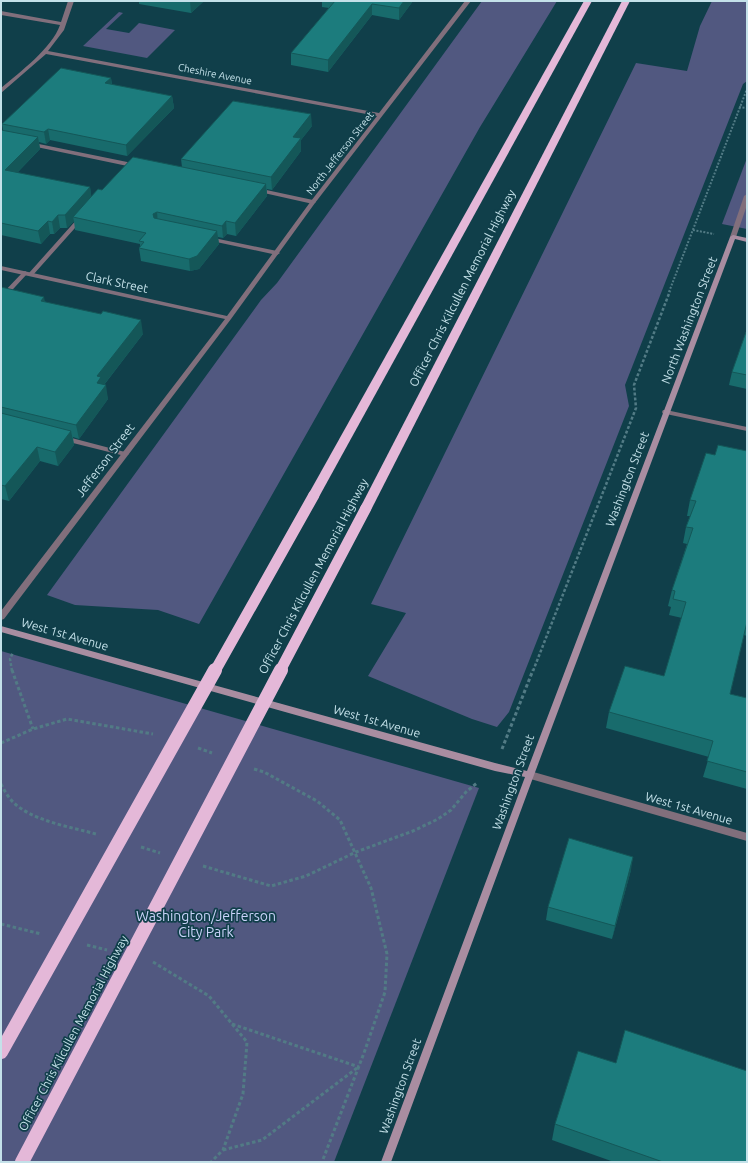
<svg xmlns="http://www.w3.org/2000/svg" width="748" height="1163" viewBox="0 0 748 1163" font-family="Ubuntu,sans-serif">
  <style>
    .green { fill: #515880 }
    .lines { fill: none; stroke-linecap: round; stroke-linejoin: round }
    .path-far2 { stroke: #527b85; stroke-width: 2; stroke-dasharray: 2 1.5; stroke-linecap: butt }
    .path-far1 { stroke: #527b85; stroke-width: 2.5; stroke-dasharray: 3 2; stroke-linecap: butt }
    .path { stroke: #527b85; stroke-width: 3; stroke-dasharray: 3.5 2.5; stroke-linecap: butt }
    .lane { fill: #816f7c; fill-rule: evenodd }
    .street { fill: #816f7c; fill-rule: evenodd }
    .secondary { fill: #a98da1; fill-rule: evenodd }
    .highway { fill: #e4b8d8; fill-rule: evenodd }
    .highway-bridge-far1 { stroke: #e4b8d8; stroke-width: 11 }
    .highway-bridge { stroke: #e4b8d8; stroke-width: 14 }
    .wall { fill: #186b6c }
    .shaded-wall { fill: #145758 }
    .building { fill: #1c7c7d; stroke: #145758 }
    .labels { text-anchor: middle; dominant-baseline: central; stroke-width: 3.5; stroke-linejoin: round; paint-order: stroke }
    .far-street-label { font-size: 10px; fill: #c4e1e9; stroke: #103f4a }
    .street-label { font-size: 12px; fill: #c4e1e9; stroke: #103f4a }
    .near-park-label { font-size: 14px; fill: #cbd3fa; stroke: #103f4a }
  </style>
  <rect width="100%" height="100%" fill="#103f4a"/>
  <!-- green -->
  <g class="green">
    <path d="M482 1H557L480 127 199 624 158 610 75 605 47 595 261 300 277 283Z"/>
    <path d="M712 1H747V81L743 84 625 385 629 406 509 712 497 727 472 719 368 676 406 613 371 604 636 63 687 71 700 26Z"/>
    <path d="M119 12 123 13 106 29 129 33 139 23 175 30 147 58 83 46Z"/>
    <path d="M747 158V229L722 224Z"/>
    <path d="M1 651 479 788 334 1162H1Z"/>
  </g>
  <g class="lines">
    <!-- path-far2 -->
    <g class="path-far2">
      <path d="M739 107 747 108"/>
      <path d="M693 230 714 234"/>
      <path d="M669 292 747 89"/>
    </g>
    <!-- path-far1 -->
    <g class="path-far1">
      <path d="M12 671 10 659 13 652"/>
      <path d="M533 671 636 408 634 385 670 291"/>
    </g>
    <!-- path -->
    <g class="path">
      <path d="M12 670 33 729"/>
      <path d="M1 743 33 729 67 719 153 734"/>
      <path d="M198 748 212 753"/>
      <path d="M502 749 533 670"/>
      <path d="M254 769 264 772 317 801 340 820 371 888 387 954 385 992 364 1053 322 1162"/>
      <path d="M1 784C4 790 8 797 13 802 32 821 71 827 96 834"/>
      <path d="M141 847 160 853"/>
      <path d="M203 866 271 886 306 876 356 852 413 831 438 819 451 810 466 792 477 783"/>
      <path d="M1 924 41 934"/>
      <path d="M87 945 107 950"/>
      <path d="M153 962 209 996 247 1042 243 1094 223 1150 211 1162"/>
      <path d="M232 1024 359 1067"/>
      <path d="M223 1150 262 1140 357 1068"/>
    </g>
    <!-- lane -->
    <g class="lane">
      <path d="M29 142 137 164 140 166 137 168 27 145 26 144Z"/>
      <path d="M257 188 313 200 316 202 313 204 255 191V189Z"/>
      <path d="M747 194V205L736 237 735 238H731L730 237 744 196Z"/>
      <path d="M81 216 84 218 83 219 33 275H29V273L79 217Z"/>
      <path d="M209 237 277 251 280 253 277 255 207 240 206 239Z"/>
      <path d="M25 271 28 273 27 274 3 300 1 301V295L23 272Z"/>
      <path d="M61 436H64L125 452 129 454 125 456 61 440 60 438Z"/>
    </g>
    <!-- street -->
    <g class="street">
      <path d="M68 1H74L64 30 48 51 379 113 465 1H471L315 203 231 319 4 619 1 620V611L225 319 1 270V266L227 316 311 201 377 116 46 54 1 93V88C20 72 52 48 60 25L1 15V11L61 22Z"/>
      <path d="M663 410H666L747 427V431L666 414H663L662 412Z"/>
      <path d="M530 771 747 833V841L527 778 526 775 527 772Z"/>
    </g>
    <!-- secondary -->
    <path class="secondary" d="M733 235 747 238V242L735 239 534 775 391 1162H381L525 777 495 771 1 632V626L495 763 527 771 730 237Z"/>
    <!-- highway -->
    <g class="highway">
      <path d="M584 1H592L320 495 318 498H310L308 495Z"/>
      <path d="M622 1H630L372 508 370 511H362L360 508Z"/>
    </g>
    <!-- highway-bridge-far1 -->
    <g class="highway-bridge-far1">
      <path d="M215 671 314 495"/>
      <path d="M280 671 366 508"/>
    </g>
    <!-- highway-bridge -->
    <g class="highway-bridge">
      <path d="M1 1052 215 670"/>
      <path d="M22 1162 281 670"/>
    </g>
  </g>
  <!-- wall -->
  <g class="wall">
    <path d="M132 1H204L191 13 139 4V2Z"/>
    <path d="M322 1H413L399 20 372 15 328 72 291 65V53L329 8 322 7Z"/>
    <path d="M111 78 112 85 172 96 174 108 127 156 50 140 46 144 39 142 40 149 17 173 90 187 91 197 102 190 182 167 181 159 312 126 301 140V151L272 190 267 189V196L236 236 227 234 223 238 218 237 219 244 199 269 190 271 141 261 139 248 140 247V244L75 230 74 221 67 228H60L54 234H50L41 244 1 235V130H3L2 124Z"/>
    <path d="M1 287 143 334 104 385 108 399 79 439 73 437 74 445 58 466 40 461 9 501 1 499Z"/>
    <path d="M747 332V389L729 385 732 372Z"/>
    <path d="M747 451V636L744 635 730 694 747 698V789L703 777 709 757 606 728 609 712 664 676 682 618 669 615 671 607 668 606 672 590 687 544 683 543 686 527 690 516H687L690 500 715 455Z"/>
    <path d="M631 870 612 939 546 920 548 907Z"/>
    <path d="M616 1063 747 1162H614L552 1140 555 1124Z"/>
  </g>
  <!-- shaded-wall -->
  <g class="shaded-wall">
    <path d="M190 1H204L191 13Z"/>
    <path d="M404 1H413L399 20V8Z"/>
    <path d="M372 4V15L328 72V60Z"/>
    <path d="M111 78 112 89 105 83Z"/>
    <path d="M172 96 174 108 127 156 126 145Z"/>
    <path d="M311 114 312 126 301 140V151L272 190 271 177 293 137Z"/>
    <path d="M48 129 50 140 46 144 44 132Z"/>
    <path d="M38 137 40 149 7 183 5 170Z"/>
    <path d="M266 184 267 196 236 236 235 223Z"/>
    <path d="M90 187 92 200 73 217 74 221 67 228 65 215Z"/>
    <path d="M157 212 158 225 154 227 153 214Z"/>
    <path d="M58 215 60 228 54 234 52 222Z"/>
    <path d="M48 221 50 234 41 244 38 231Z"/>
    <path d="M226 221 227 234 223 238 222 226Z"/>
    <path d="M217 231 219 244 199 269 190 271 189 259Z"/>
    <path d="M44 297 47 311 41 301Z"/>
    <path d="M141 320 143 334 103 386 106 385 108 399 79 439 76 425 97 383V376Z"/>
    <path d="M71 431 74 445 58 466 55 452Z"/>
    <path d="M37 447 40 461 9 501 5 486Z"/>
    <path d="M633 857 631 870 612 939 615 926Z"/>
  </g>
  <!-- building -->
  <g class="building">
    <path d="M335 1H404L399 8 372 4 328 60 291 53Z"/>
    <path d="M61 68 111 78 105 83 172 96 126 145 48 129 44 132 2 124Z"/>
    <path d="M233 101 311 114 293 137 301 138 271 177 181 159Z"/>
    <path d="M1 130 38 137 5 170 90 187 65 215H58L52 222 48 221 38 231 1 223Z"/>
    <path d="M133 157 266 184 235 223 226 221 222 226 157 212 153 214 154 218 217 231 197 256 189 259 139 248 144 242 139 241 146 233 73 217 98 189 102 190Z"/>
    <path d="M1 287 44 297 41 301 101 314 103 311 141 320 97 376 101 377 97 383 106 385 76 425 1 407Z"/>
    <path d="M746 332H747V375L732 372Z"/>
    <path d="M1 413 71 431 55 452 37 447 5 486 1 485Z"/>
    <path d="M718 445 747 451V622L730 694 747 698V772L707 761 713 741 609 712 625 666 664 676 686 602 673 599 675 591 672 590 693 528 686 527 696 501 690 500 706 453 715 455Z"/>
    <path d="M569 838 633 857 615 926 548 907Z"/>
    <path d="M625 1030 747 1071V1162H663L555 1124 578 1051 616 1063Z"/>
  </g>
  <g class="labels">
    <!-- far-street labels -->
    <g class="far-street-label">
      <text transform="translate(215 74) rotate(11)">Cheshire Avenue</text>
      <text transform="translate(340 153) rotate(-52)">North Jefferson Street</text>
    </g>
    <!-- street labels -->
    <g class="street-label">
      <text transform="translate(117 282) rotate(12)">Clark Street</text>
      <text transform="translate(462 288) rotate(-63)">Officer Chris Kilcullen Memorial Highway</text>
      <text transform="translate(689 320) rotate(-69)">North Washington Street</text>
      <text transform="translate(105 460) rotate(-53)">Jefferson Street</text>
      <text transform="translate(627 479) rotate(-69)">Washington Street</text>
      <text transform="translate(313 576) rotate(-62)">Officer Chris Kilcullen Memorial Highway</text>
      <text transform="translate(65 634) rotate(16)">West 1st Avenue</text>
      <text transform="translate(377 721) rotate(16)">West 1st Avenue</text>
      <text transform="translate(513 782) rotate(-70)">Washington Street</text>
      <text transform="translate(689 808) rotate(16)">West 1st Avenue</text>
      <text transform="translate(73 1033) rotate(-62)">Officer Chris Kilcullen Memorial Highway</text>
      <text transform="translate(400 1086) rotate(-70)">Washington Street</text>
    </g>
    <!-- near-park labels -->
    <g class="near-park-label">
      <text x="206" y="916">Washington/Jefferson<tspan x="206" dy="16">City Park</tspan></text>
    </g>
  </g>
  <!-- border -->
  <rect width="748" height="1163" fill="none" stroke="#c4e1e9" stroke-width="4"/>
</svg>
